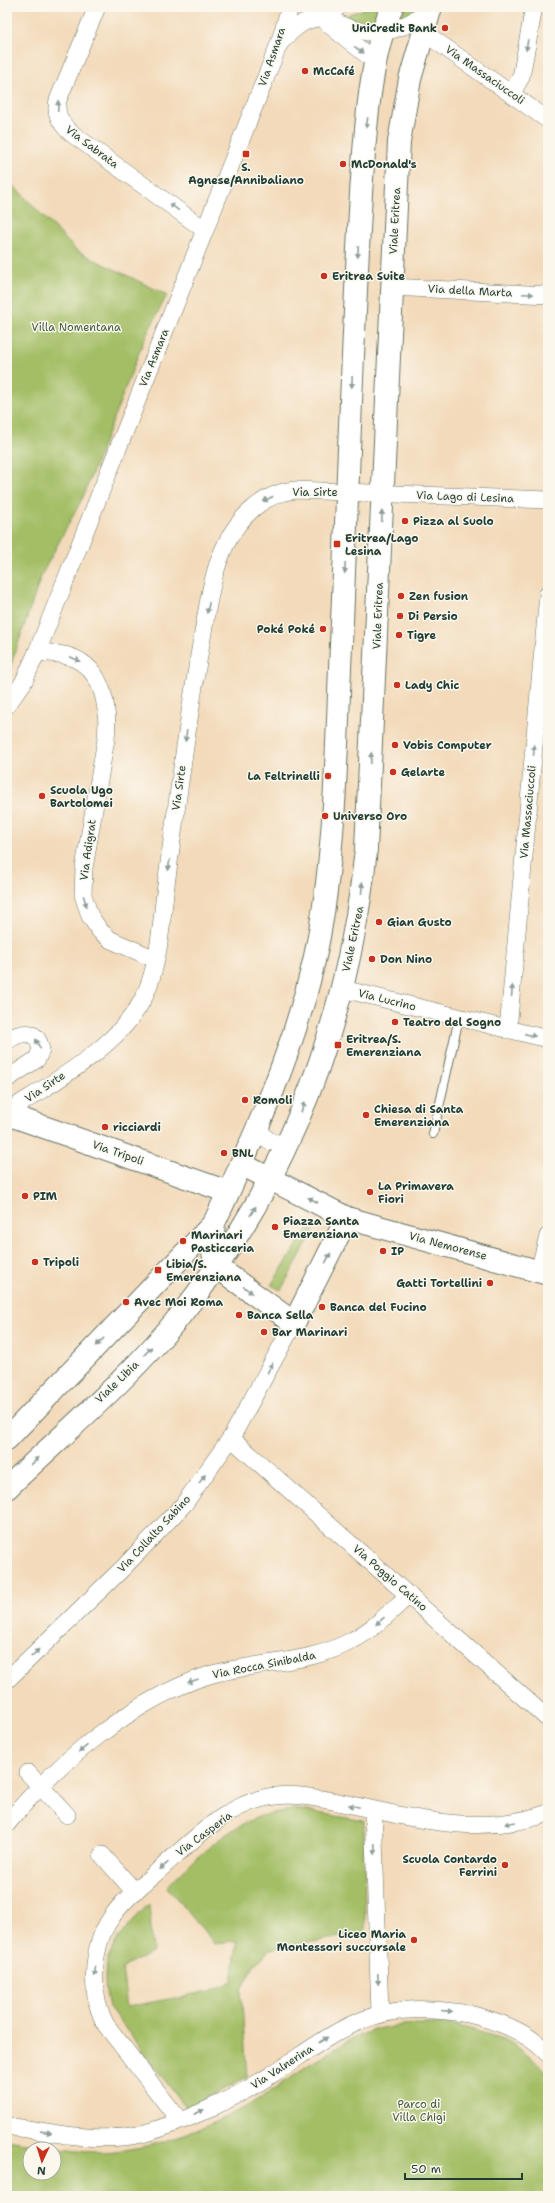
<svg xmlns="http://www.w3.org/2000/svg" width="555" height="2203" viewBox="0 0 555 2203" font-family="'Shantell Sans',sans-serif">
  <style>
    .green { fill: #a3be65; stroke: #617e4c; fill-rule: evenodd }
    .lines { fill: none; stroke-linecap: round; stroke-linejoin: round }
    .lane-casing { stroke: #697463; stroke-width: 10 }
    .street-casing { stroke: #697463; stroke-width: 18 }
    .secondary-casing { stroke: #697463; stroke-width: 24 }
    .lane { stroke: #fff; stroke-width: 8 }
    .street { stroke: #fff; stroke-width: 17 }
    .secondary { stroke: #fff; stroke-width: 22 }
    .oneway { fill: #8f9e9a }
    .poi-dot { fill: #c8321e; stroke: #fbf7ec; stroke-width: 1.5 }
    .labels { text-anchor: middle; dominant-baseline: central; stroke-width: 3; stroke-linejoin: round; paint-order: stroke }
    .poi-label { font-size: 11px; font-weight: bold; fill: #1f3d34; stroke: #fbf7ec; text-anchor: start }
    .street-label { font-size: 11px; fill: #1f3d34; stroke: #fbf7ec }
    .park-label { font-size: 11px; fill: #405d40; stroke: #fbf7ec }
  </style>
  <rect width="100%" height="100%" fill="#fbf7ec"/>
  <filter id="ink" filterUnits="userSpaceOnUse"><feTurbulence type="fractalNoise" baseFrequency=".025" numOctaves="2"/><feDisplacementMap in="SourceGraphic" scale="8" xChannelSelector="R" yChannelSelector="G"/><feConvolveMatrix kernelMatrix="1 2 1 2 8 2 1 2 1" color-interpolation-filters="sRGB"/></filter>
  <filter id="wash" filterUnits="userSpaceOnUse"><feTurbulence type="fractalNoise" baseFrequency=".012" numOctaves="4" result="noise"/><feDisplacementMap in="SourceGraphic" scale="16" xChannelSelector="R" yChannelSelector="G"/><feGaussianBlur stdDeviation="0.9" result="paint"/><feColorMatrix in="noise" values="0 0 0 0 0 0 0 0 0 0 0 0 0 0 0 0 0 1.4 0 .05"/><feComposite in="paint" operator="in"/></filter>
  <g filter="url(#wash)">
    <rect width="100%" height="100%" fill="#f3daba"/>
    <!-- green -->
    <g class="green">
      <path d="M370 7H384L374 25 352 21 346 18 349 14Z"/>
      <path d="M401 7H420L397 23Z"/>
      <path d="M7 179 77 251 167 295 144 340 83 497 42 574 7 676Z"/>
      <path d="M308 1229 314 1231 281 1290 271 1285Z"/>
      <path d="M296 1809 364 1821 365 1933 271 1949 255 1964 241 1989 247 2078 186 2108 109 2007C96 1956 116 1938 149 1904L153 1952 122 1968 127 2007 210 1991 232 1982 237 1941 214 1943 167 1887C188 1864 222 1833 251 1820 265 1813 281 1812 296 1809Z"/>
      <path d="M417 2024H452L507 2040 538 2063 548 2075V2160L545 2196H7V2140C36 2144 67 2152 97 2152 152 2152 218 2125 264 2096 300 2073 337 2041 378 2029 391 2025 404 2025 417 2024ZM30 2149H54V2173H30Z"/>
    </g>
  </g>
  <g filter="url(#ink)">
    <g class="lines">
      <!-- lane casing -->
      <g class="lane-casing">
        <path id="lane" d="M433 1134 459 1018"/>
      </g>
      <!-- street casing -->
      <g class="street-casing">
        <g id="street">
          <path d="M97 7 58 100C54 114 62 125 71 133L205 230"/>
          <path d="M324 18 338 7"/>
          <path d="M328 24 376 62"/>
          <path d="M424 29 433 39 548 120"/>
          <path d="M279 44C291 31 304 17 323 18 331 19 341 25 349 28 379 38 408 30 430 7"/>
          <path d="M512 93 521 77 534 7"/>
          <path d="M391 287 548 295"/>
          <path d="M37 652C48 653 60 653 71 657 104 669 109 708 106 739L84 868 83 895 90 916 100 931 111 940 155 959"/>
          <path d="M7 705 23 683 37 652 279 44 290 7"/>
          <path d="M343 989 548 1039"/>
          <path d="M508 1030 548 594"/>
          <path d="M7 1041C21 1031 37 1028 41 1050L37 1059 7 1079"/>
          <path d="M7 1112C52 1083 120 1046 144 997 160 963 161 922 166 885 177 805 187 724 201 644 207 612 211 574 226 544 239 517 264 493 295 490L548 500"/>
          <path d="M259 1126C264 1141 272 1144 287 1143"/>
          <path d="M539 1271 548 1236"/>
          <path d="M231 1438 548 1719"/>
          <path d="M7 1680 123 1568 184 1504 231 1438 294 1323"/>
          <path d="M28 1773 67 1815"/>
          <path d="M373 1810 380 2013"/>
          <path d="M7 1824C56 1763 134 1699 209 1675 257 1661 309 1665 353 1640 374 1629 391 1611 409 1595"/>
          <path d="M102 1855 135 1892"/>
          <path d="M179 2120 106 2025C89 1995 91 1947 111 1918 123 1900 142 1885 158 1871 191 1842 230 1800 276 1796 303 1793 331 1801 357 1806 420 1820 485 1836 548 1813"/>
          <path d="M7 2126C51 2132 98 2144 142 2134 182 2123 236 2098 271 2075 326 2040 362 2005 432 2010 449 2011 464 2012 480 2017 506 2024 530 2034 548 2054"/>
        </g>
      </g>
      <!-- secondary casing -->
      <g class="secondary-casing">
        <g id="secondary">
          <path d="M7 1114 228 1192"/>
          <path d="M241 1164 347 1218 548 1274"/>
          <path d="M347 1218 294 1323 217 1267C211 1252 212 1239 214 1223 256 1134 295 1049 316 952 335 859 336 763 340 668 347 510 352 351 361 193 365 138 369 57 392 7"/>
          <path d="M7 1439 214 1223"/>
          <path d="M7 1488C63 1434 130 1378 179 1317 289 1181 348 1023 366 849L399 142 410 79 431 7"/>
        </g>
      </g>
      <!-- lane -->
      <use href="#lane" class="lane"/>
      <!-- street -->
      <use href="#street" class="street"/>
      <!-- secondary -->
      <use href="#secondary" class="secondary"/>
    </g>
    <!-- one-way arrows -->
    <defs><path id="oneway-solid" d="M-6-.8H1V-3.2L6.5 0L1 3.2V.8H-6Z"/></defs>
    <g class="oneway">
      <use href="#oneway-solid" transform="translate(527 45) rotate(99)"/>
      <use href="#oneway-solid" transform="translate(359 50) rotate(36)"/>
      <use href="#oneway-solid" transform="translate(58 106) rotate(-87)"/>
      <use href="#oneway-solid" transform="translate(367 123) rotate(97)"/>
      <use href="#oneway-solid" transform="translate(174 207) rotate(-144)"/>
      <use href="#oneway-solid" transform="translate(358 252) rotate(93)"/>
      <use href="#oneway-solid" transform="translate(528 294) rotate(3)"/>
      <use href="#oneway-solid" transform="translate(352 382) rotate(92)"/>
      <use href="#oneway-solid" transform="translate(268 499) rotate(152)"/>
      <use href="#oneway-solid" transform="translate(382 516) rotate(-88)"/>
      <use href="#oneway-solid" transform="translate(345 568) rotate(92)"/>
      <use href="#oneway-solid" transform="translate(208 608) rotate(102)"/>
      <use href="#oneway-solid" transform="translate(75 659) rotate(25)"/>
      <use href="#oneway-solid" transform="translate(186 736) rotate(98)"/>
      <use href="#oneway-solid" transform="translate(534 750) rotate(-85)"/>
      <use href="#oneway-solid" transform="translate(371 758) rotate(-87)"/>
      <use href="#oneway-solid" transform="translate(169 865) rotate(98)"/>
      <use href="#oneway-solid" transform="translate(362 888) rotate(-84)"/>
      <use href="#oneway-solid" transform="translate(85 901) rotate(74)"/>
      <use href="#oneway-solid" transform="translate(512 991) rotate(-85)"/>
      <use href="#oneway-solid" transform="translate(530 1035) rotate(13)"/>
      <use href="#oneway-solid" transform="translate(38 1044) rotate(-116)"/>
      <use href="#oneway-solid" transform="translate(303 1107) rotate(-69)"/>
      <use href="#oneway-solid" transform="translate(313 1200) rotate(-152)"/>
      <use href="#oneway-solid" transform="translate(253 1211) rotate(-59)"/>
      <use href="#oneway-solid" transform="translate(328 1258) rotate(-63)"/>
      <use href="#oneway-solid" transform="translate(248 1290) rotate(36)"/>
      <use href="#oneway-solid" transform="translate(100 1342) rotate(134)"/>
      <use href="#oneway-solid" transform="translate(148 1351) rotate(-47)"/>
      <use href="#oneway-solid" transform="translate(270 1368) rotate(-61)"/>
      <use href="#oneway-solid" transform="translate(35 1461) rotate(-44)"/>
      <use href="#oneway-solid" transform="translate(202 1479) rotate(-55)"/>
      <use href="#oneway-solid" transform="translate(380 1621) rotate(139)"/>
      <use href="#oneway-solid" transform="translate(35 1653) rotate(-44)"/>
      <use href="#oneway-solid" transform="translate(193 1681) rotate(161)"/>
      <use href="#oneway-solid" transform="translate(83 1749) rotate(140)"/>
      <use href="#oneway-solid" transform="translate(354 1806) rotate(-168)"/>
      <use href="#oneway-solid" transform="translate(510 1823) rotate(170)"/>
      <use href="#oneway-solid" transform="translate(375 1849) rotate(88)"/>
      <use href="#oneway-solid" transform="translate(164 1866) rotate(139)"/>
      <use href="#oneway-solid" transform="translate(95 1971) rotate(96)"/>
      <use href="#oneway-solid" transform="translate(378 1979) rotate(88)"/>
      <use href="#oneway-solid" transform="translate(447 2011) rotate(5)"/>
      <use href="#oneway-solid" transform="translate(323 2040) rotate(-32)"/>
      <use href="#oneway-solid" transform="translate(199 2112) rotate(-24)"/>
      <use href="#oneway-solid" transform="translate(46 2132) rotate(8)"/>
    </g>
  </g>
  <!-- markers -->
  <g class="poi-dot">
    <circle cx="445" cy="28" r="4"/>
    <circle cx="305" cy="71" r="4"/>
    <rect x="242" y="150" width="8" height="8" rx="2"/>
    <circle cx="343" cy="164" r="4"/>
    <circle cx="324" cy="276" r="4"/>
    <circle cx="405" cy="521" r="4"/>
    <rect x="333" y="540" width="8" height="8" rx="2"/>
    <circle cx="401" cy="596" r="4"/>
    <circle cx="400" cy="616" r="4"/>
    <circle cx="323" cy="629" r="4"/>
    <circle cx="399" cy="635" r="4"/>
    <circle cx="397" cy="685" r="4"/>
    <circle cx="395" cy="745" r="4"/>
    <circle cx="393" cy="772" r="4"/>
    <circle cx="328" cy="776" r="4"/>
    <circle cx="42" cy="796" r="4"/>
    <circle cx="325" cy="816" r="4"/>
    <circle cx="379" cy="922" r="4"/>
    <circle cx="372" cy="959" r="4"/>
    <circle cx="395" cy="1022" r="4"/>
    <rect x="334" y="1041" width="8" height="8" rx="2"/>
    <circle cx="245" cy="1100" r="4"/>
    <circle cx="366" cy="1115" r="4"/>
    <circle cx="105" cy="1127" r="4"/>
    <circle cx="224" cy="1153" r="4"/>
    <circle cx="370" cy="1192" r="4"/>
    <circle cx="25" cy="1196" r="4"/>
    <circle cx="275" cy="1227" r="4"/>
    <circle cx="183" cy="1241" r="4"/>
    <circle cx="383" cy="1251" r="4"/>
    <circle cx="35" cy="1262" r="4"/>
    <rect x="154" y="1266" width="8" height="8" rx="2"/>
    <circle cx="490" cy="1283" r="4"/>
    <circle cx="126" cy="1302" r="4"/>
    <circle cx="322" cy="1307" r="4"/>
    <circle cx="239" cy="1315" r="4"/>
    <circle cx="264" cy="1332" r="4"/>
    <circle cx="505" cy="1865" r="4"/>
    <circle cx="414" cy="1940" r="4"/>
  </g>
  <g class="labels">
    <!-- poi labels -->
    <g class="poi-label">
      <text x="437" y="28" text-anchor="end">UniCredit Bank</text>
      <text x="313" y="71">McCafé</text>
      <text x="351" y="164">McDonald's</text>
      <text x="246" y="167" text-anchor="middle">S.<tspan x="246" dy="13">Agnese/Annibaliano</tspan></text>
      <text x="332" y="276">Eritrea Suite</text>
      <text x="413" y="521">Pizza al Suolo</text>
      <text x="345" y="538">Eritrea/Lago<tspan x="345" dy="13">Lesina</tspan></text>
      <text x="409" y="596">Zen fusion</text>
      <text x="408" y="616">Di Persio</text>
      <text x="315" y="629" text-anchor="end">Poké Poké</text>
      <text x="407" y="635">Tigre</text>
      <text x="405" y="685">Lady Chic</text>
      <text x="403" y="745">Vobis Computer</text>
      <text x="401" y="772">Gelarte</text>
      <text x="320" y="776" text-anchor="end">La Feltrinelli</text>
      <text x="50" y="790">Scuola Ugo<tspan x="50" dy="13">Bartolomei</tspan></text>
      <text x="333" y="816">Universo Oro</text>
      <text x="387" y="922">Gian Gusto</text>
      <text x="380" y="959">Don Nino</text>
      <text x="403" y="1022">Teatro del Sogno</text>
      <text x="346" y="1039">Eritrea/S.<tspan x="346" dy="13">Emerenziana</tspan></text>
      <text x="253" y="1100">Romoli</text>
      <text x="374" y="1109">Chiesa di Santa<tspan x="374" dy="13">Emerenziana</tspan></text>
      <text x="113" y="1127">ricciardi</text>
      <text x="232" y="1153">BNL</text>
      <text x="378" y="1186">La Primavera<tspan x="378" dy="13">Fiori</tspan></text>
      <text x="33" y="1196">PIM</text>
      <text x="283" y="1221">Piazza Santa<tspan x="283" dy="13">Emerenziana</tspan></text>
      <text x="191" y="1235">Marinari<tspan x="191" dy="13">Pasticceria</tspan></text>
      <text x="391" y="1251">IP</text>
      <text x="43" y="1262">Tripoli</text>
      <text x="166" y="1264">Libia/S.<tspan x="166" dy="13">Emerenziana</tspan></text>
      <text x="482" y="1283" text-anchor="end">Gatti Tortellini</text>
      <text x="134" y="1302">Avec Moi Roma</text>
      <text x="330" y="1307">Banca del Fucino</text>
      <text x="247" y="1315">Banca Sella</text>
      <text x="272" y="1332">Bar Marinari</text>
      <text x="497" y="1859" text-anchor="end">Scuola Contardo<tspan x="497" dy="13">Ferrini</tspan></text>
      <text x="406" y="1934" text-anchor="end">Liceo Maria<tspan x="406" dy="13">Montessori succursale</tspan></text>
    </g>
    <!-- street labels -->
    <g class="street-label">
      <text transform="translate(272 57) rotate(-71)">Via Asmara</text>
      <text transform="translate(485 75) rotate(35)">Via Massaciuccoli</text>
      <text transform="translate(92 147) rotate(37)">Via Sabrata</text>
      <text transform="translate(395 221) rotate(-87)">Viale Eritrea</text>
      <text transform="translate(470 291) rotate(3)">Via della Marta</text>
      <text transform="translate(154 358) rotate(-68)">Via Asmara</text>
      <text x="315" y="492">Via Sirte</text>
      <text transform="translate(465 497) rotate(2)">Via Lago di Lesina</text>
      <text transform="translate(378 616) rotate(-88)">Viale Eritrea</text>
      <text transform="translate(179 788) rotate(-82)">Via Sirte</text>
      <text transform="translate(528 812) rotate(-85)">Via Massaciuccoli</text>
      <text transform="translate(88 850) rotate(-82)">Via Adigrat</text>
      <text transform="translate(353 939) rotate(-78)">Viale Eritrea</text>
      <text transform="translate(387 1000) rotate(14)">Via Lucrino</text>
      <text transform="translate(45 1087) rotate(-34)">Via Sirte</text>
      <text transform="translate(118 1153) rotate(19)">Via Tripoli</text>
      <text transform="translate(448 1246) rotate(15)">Via Nemorense</text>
      <text transform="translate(117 1382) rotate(-44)">Viale Libia</text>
      <text transform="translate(154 1534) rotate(-47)">Via Collalto Sabino</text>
      <text transform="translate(390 1578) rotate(41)">Via Poggio Catino</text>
      <text transform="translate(264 1665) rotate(-11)">Via Rocca Sinibalda</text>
      <text transform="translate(204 1834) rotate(-37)">Via Casperia</text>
      <text transform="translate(282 2067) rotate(-33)">Via Valnerina</text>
    </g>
    <!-- park labels -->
    <g class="park-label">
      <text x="76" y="327">Villa Nomentana</text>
      <text x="419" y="2104">Parco di<tspan x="419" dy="13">Villa Chigi</tspan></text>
    </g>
  </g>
  <!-- margin -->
  <rect width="555" height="2203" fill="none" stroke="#fbf7ec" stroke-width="24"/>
  <!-- north arrow -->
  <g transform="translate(42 2161) rotate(184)"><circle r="19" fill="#fbf7ec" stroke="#a3ada2"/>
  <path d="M0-3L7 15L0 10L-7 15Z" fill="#c8321e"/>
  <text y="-6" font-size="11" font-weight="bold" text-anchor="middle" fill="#1f3d34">N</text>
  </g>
  <!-- scale -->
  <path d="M405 2173v6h117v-6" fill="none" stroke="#1f3d34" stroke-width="2"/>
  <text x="411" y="2173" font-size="12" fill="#1f3d34" stroke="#fbf7ec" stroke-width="3" paint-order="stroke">50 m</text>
</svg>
